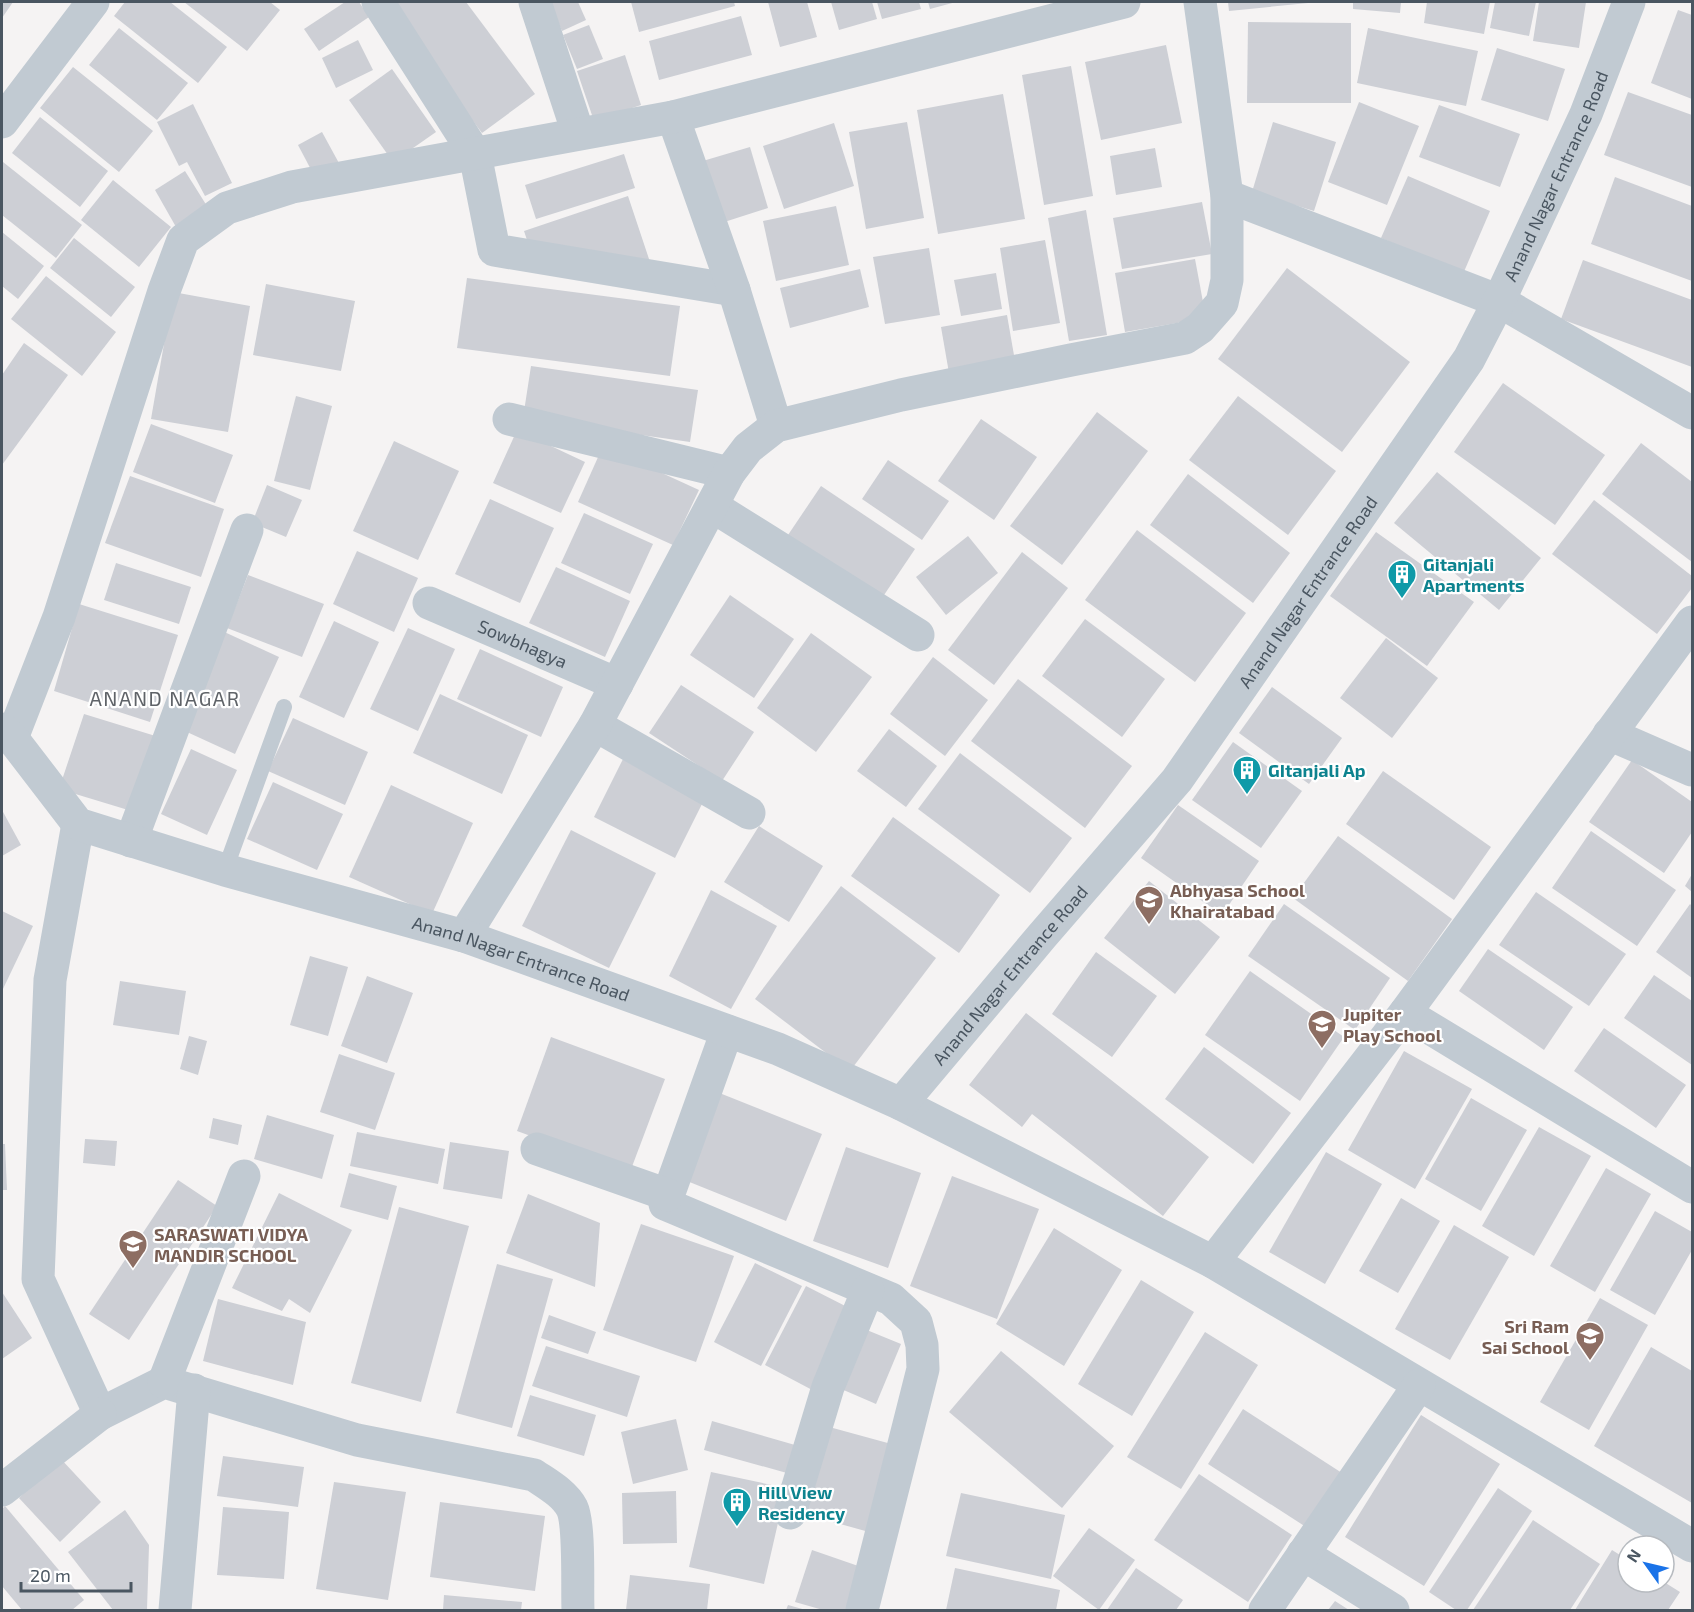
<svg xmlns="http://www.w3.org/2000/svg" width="1694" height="1612" viewBox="0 0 1694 1612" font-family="'Exo 2',sans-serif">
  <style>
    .building { fill: #cdcfd5 }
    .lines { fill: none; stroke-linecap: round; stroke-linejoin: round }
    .service { stroke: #c1cad2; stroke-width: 16 }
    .minor { stroke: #c1cad2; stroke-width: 33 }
    .tertiary { stroke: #c1cad2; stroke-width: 33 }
    .labels { text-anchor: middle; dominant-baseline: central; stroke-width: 4.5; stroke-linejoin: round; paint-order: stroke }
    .street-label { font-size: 18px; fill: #4a5661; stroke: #fff }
    .culture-label { font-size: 18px; font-weight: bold; fill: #0d838f; stroke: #fff; text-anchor: start }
    .education-label { font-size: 18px; font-weight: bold; fill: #785e54; stroke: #fff; text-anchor: start }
    .neighbourhood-label { font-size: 20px; letter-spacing: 1.5px; fill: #5f6368; stroke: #fff }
  </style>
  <rect width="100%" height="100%" fill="#f5f3f3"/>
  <!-- building -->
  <g class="building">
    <path d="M2 2H13L2 18Z"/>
    <path d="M125 2H170L227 47 198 83 114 16Z"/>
    <path d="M184 2H270L280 10 247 51Z"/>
    <path d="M345 2H359L369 17 319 51 304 29Z"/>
    <path d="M384 2H466L535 94 482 133Z"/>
    <path d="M549 2H578L586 20 562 31Z"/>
    <path d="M631 2H734L735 6 639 32Z"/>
    <path d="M768 2H807L817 37 780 47Z"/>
    <path d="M831 2H872L877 19 839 30Z"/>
    <path d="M877 2H919L921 9 882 19Z"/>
    <path d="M928 2H956L930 9Z"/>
    <path d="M1228 2H1308V3L1229 11Z"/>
    <path d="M1353 2H1401L1400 13 1353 9Z"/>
    <path d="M1427 2H1490L1484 34 1424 23Z"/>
    <path d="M1495 2H1536L1529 36 1490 28Z"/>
    <path d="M1539 2H1586L1579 48 1533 41Z"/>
    <path d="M1678 10 1692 15V99L1651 83Z"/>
    <path d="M741 16 752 55 659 80 649 41Z"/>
    <path d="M1248 22 1351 23V103H1247Z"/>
    <path d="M589 25 603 59 577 69 563 35Z"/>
    <path d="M119 28 188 83 157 120 89 65Z"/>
    <path d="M1368 28 1478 51 1466 106 1357 83Z"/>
    <path d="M358 40 373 70 336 88 322 58Z"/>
    <path d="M1166 45 1182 123 1101 140 1085 62Z"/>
    <path d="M1497 48 1565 69 1548 121 1481 100Z"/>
    <path d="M625 55 641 105 594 121 577 71Z"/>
    <path d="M1071 66 1093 196 1044 205 1022 75Z"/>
    <path d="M73 67 153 131 119 172 40 108Z"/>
    <path d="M392 69 436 132 393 162 349 100Z"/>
    <path d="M1628 92 1692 115V187L1604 155Z"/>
    <path d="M1003 94 1025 219 938 234 917 110Z"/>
    <path d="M1359 102 1419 126 1387 205 1328 182Z"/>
    <path d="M193 104 232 183 205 196 187 162 179 166 157 122Z"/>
    <path d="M1439 105 1520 134 1500 187 1419 157Z"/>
    <path d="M40 117 108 171 80 207 12 153Z"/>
    <path d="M907 122 924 218 866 229 849 132Z"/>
    <path d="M1273 122 1336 142 1314 211 1252 192Z"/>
    <path d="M834 123 854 186 784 209 763 146Z"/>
    <path d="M322 132 340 165 316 179 298 145Z"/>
    <path d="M750 147 768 208 715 225 696 163Z"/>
    <path d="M1155 148 1162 187 1116 195 1110 156Z"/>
    <path d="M624 154 635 188 536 219 525 185Z"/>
    <path d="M3 162 82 225 56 258 2 215Z"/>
    <path d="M185 171 212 214 180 234 155 190Z"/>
    <path d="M1408 176 1490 211 1463 274 1381 238Z"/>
    <path d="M1615 177 1692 206V281L1591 244Z"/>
    <path d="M113 180 171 227 139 267 81 220Z"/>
    <path d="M628 196 650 262 532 255 524 231Z"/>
    <path d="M1202 202 1212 254 1122 269 1113 218Z"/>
    <path d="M836 206 849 265 776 281 763 221Z"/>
    <path d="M1086 210 1107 335 1069 341 1048 218Z"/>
    <path d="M2 232 44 266 18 299 2 286Z"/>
    <path d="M74 238 135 287 111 317 50 268Z"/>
    <path d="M1045 240 1060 323 1013 331 1000 248Z"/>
    <path d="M929 248 940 315 885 324 873 257Z"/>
    <path d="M1195 259 1206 318 1125 332 1115 273Z"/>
    <path d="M1583 260 1692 300V367L1561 319Z"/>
    <path d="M1287 268 1410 362 1342 452 1218 359Z"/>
    <path d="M860 269 869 307 790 328 780 288Z"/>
    <path d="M996 273 1002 309 961 316 954 280Z"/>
    <path d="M46 276 116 332 82 376 11 319Z"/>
    <path d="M467 278 680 306 670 376 457 348Z"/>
    <path d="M266 284 355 301 341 371 253 355Z"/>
    <path d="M173 292 250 306 228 432 151 419Z"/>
    <path d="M1007 315 1015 361 949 373 941 327Z"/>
    <path d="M24 343 68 375 2 465V375Z"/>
    <path d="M531 366 698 390 690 442 523 418Z"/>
    <path d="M1503 383 1605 455 1555 525 1454 452Z"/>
    <path d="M296 396 332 406 310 490 274 481Z"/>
    <path d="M1238 396 1336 471 1288 535 1189 460Z"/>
    <path d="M1097 412 1148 451 1062 565 1010 526Z"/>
    <path d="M981 419 1037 457 994 520 938 481Z"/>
    <path d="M151 424 233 455 215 503 133 472Z"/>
    <path d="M517 430 585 462 561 513 493 483Z"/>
    <path d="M394 441 459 471 418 560 353 531Z"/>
    <path d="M1641 443 1692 482V562L1602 494Z"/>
    <path d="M603 446 699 490 673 545 578 502Z"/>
    <path d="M888 460 949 501 922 540 862 499Z"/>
    <path d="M1437 472 1541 558 1499 610 1394 523Z"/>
    <path d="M1188 474 1290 553 1253 603 1150 525Z"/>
    <path d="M130 476 224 509 201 577 105 543Z"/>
    <path d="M267 485 302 500 286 537 252 523Z"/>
    <path d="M821 486 915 549 880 601 786 538Z"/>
    <path d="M490 499 554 528 520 603 455 574Z"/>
    <path d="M1594 500 1692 576V588L1657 634 1552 554Z"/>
    <path d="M584 513 653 544 630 594 561 563Z"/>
    <path d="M1137 530 1246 613 1195 682 1085 600Z"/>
    <path d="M1376 532 1474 602 1427 666 1330 596Z"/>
    <path d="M968 536 998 573 946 615 916 577Z"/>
    <path d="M357 551 418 578 394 632 333 604Z"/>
    <path d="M1022 552 1068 588 994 685 948 650Z"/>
    <path d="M116 563 191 587 179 624 104 600Z"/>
    <path d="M556 567 630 601 605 657 529 623Z"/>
    <path d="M248 575 324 604 302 657 227 628Z"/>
    <path d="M730 595 794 639 754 698 690 655Z"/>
    <path d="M79 604 178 635 150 722 54 691Z"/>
    <path d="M1085 619 1165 679 1122 737 1042 676Z"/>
    <path d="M334 621 379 642 344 718 299 697Z"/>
    <path d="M408 628 455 649 418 731 370 709Z"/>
    <path d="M220 630 279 657 235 754 176 727Z"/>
    <path d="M811 633 872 677 816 752 757 708Z"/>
    <path d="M1386 638 1438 678 1392 738 1340 698Z"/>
    <path d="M480 649 563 687 541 737 457 699Z"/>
    <path d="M933 657 988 700 945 756 890 714Z"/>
    <path d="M1018 679 1132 766 1085 828 971 741Z"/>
    <path d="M681 685 754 732 722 781 649 733Z"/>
    <path d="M1272 687 1342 738 1309 784 1239 733Z"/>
    <path d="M440 694 528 735 502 794 413 753Z"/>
    <path d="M84 714 162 738 138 813 59 789Z"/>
    <path d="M293 718 368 752 345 805 268 771Z"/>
    <path d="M889 729 937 766 906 807 857 771Z"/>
    <path d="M1233 742 1302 791 1261 848 1192 800Z"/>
    <path d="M191 749 237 770 207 835 161 814Z"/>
    <path d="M960 753 1072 838 1030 893 918 809Z"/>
    <path d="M625 755 706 796 675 858 594 817Z"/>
    <path d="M1632 760 1692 802V832L1664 873 1589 822Z"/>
    <path d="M1383 771 1491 847 1454 900 1346 824Z"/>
    <path d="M273 782 343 814 317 870 247 839Z"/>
    <path d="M391 785 473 823 432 914 349 877Z"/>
    <path d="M1178 805 1259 861 1222 915 1141 858Z"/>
    <path d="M2 810 21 845 2 856Z"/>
    <path d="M893 817 1000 895 959 953 851 876Z"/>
    <path d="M759 826 823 866 789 922 724 882Z"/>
    <path d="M571 830 656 873 609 968 522 926Z"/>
    <path d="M1591 831 1676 890 1637 946 1552 888Z"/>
    <path d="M1338 836 1452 919 1408 981 1293 898Z"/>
    <path d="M1692 874V892L1685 886Z"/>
    <path d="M1149 881 1220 937 1175 994 1104 938Z"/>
    <path d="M841 886 936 958 850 1071 755 999Z"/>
    <path d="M711 890 777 926 731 1009 669 976Z"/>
    <path d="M1536 892 1626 954 1589 1006 1499 945Z"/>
    <path d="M1284 904 1390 978 1355 1030 1248 956Z"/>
    <path d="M1690 904 1692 906V978L1656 952Z"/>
    <path d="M2 911 33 926 2 991Z"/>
    <path d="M1488 949 1573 1007 1544 1050 1459 991Z"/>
    <path d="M1096 952 1157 996 1112 1057 1052 1014Z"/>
    <path d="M310 956 348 967 328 1036 290 1025Z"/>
    <path d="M1250 971 1344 1037 1300 1101 1205 1035Z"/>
    <path d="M1654 975 1692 1001V1065L1624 1018Z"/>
    <path d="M367 976 413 993 387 1063 341 1046Z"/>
    <path d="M120 981 186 991 179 1035 113 1025Z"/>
    <path d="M1026 1013 1209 1157 1163 1216 1032 1114 1022 1127 969 1085Z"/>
    <path d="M1604 1028 1686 1085 1656 1128 1574 1071Z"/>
    <path d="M189 1036 207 1041 198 1075 180 1069Z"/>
    <path d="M551 1037 665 1079 630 1172 517 1131Z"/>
    <path d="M1204 1047 1291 1113 1253 1164 1165 1099Z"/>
    <path d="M1404 1051 1472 1089 1415 1189 1348 1150Z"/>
    <path d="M339 1054 395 1073 375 1130 320 1112Z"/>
    <path d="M717 1092 822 1134 786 1221 682 1179Z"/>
    <path d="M1471 1098 1527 1130 1481 1211 1425 1179Z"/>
    <path d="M267 1115 334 1135 322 1179 254 1159Z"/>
    <path d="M213 1118 242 1125 238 1145 209 1138Z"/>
    <path d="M1539 1127 1591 1156 1534 1256 1482 1226Z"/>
    <path d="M357 1132 445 1149 438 1184 350 1166Z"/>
    <path d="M85 1139 117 1141 115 1166 83 1163Z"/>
    <path d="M450 1142 509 1151 502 1199 443 1189Z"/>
    <path d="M2 1144H5L7 1190H2Z"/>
    <path d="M846 1147 921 1173 888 1268 813 1241Z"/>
    <path d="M1326 1152 1382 1184 1325 1284 1269 1252Z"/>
    <path d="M1606 1168 1651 1194 1595 1292 1550 1266Z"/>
    <path d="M349 1173 397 1186 388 1220 340 1207Z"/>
    <path d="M952 1176 1039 1209 997 1319 910 1286Z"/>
    <path d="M178 1180 217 1206 129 1340 89 1314Z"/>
    <path d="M279 1193 352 1230 310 1313 289 1299 282 1311 232 1288Z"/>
    <path d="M528 1194 600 1223 595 1287 506 1253Z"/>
    <path d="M1401 1198 1440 1221 1398 1293 1359 1271Z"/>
    <path d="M399 1207 469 1226 421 1402 351 1383Z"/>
    <path d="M1655 1211 1692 1232V1250L1655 1315 1610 1290Z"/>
    <path d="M641 1224 734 1256 696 1362 603 1330Z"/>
    <path d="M1454 1225 1509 1257 1450 1360 1395 1329Z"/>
    <path d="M1054 1228 1122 1270 1064 1366 996 1324Z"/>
    <path d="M755 1263 802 1286 761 1366 714 1342Z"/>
    <path d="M497 1264 553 1279 512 1428 456 1413Z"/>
    <path d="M1141 1280 1194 1312 1132 1416 1078 1384Z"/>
    <path d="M806 1286 857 1312 816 1392 765 1365Z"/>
    <path d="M2 1292 32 1338 2 1359Z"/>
    <path d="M1600 1298 1648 1325 1589 1430 1540 1402Z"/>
    <path d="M218 1299 306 1322 293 1385 203 1361Z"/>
    <path d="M549 1315 596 1332 588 1354 541 1338Z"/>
    <path d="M857 1326 901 1344 876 1404 832 1385Z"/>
    <path d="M1205 1332 1258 1365 1181 1489 1127 1457Z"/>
    <path d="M546 1346 640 1376 627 1417 532 1386Z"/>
    <path d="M1651 1347 1692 1371V1503L1594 1446Z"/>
    <path d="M1001 1351 1114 1446 1062 1508 949 1412Z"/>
    <path d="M530 1395 596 1415 584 1456 517 1436Z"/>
    <path d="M1243 1409 1342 1473 1306 1527 1208 1464Z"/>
    <path d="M1421 1415 1500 1464 1424 1586 1345 1537Z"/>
    <path d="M676 1419 688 1470 633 1484 621 1432Z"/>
    <path d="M712 1421 802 1447 794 1475 704 1450Z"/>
    <path d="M822 1425 895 1445 869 1532 797 1512Z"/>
    <path d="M223 1456 304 1467 298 1507 217 1496Z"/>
    <path d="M60 1458 101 1502 60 1542 19 1498Z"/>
    <path d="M711 1472 786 1488 764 1584 689 1567Z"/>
    <path d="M1199 1474 1292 1535 1248 1602 1154 1540Z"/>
    <path d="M334 1482 406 1492 388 1600 316 1589Z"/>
    <path d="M1498 1488 1532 1511 1467 1610H1456L1429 1592Z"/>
    <path d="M676 1491 677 1543 623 1544 622 1493Z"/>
    <path d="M961 1493 1065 1515 1051 1579 946 1556Z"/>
    <path d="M440 1502 545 1516 535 1591 430 1577Z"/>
    <path d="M5 1506 84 1600 72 1610H22L2 1586V1509Z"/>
    <path d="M223 1507 289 1512 284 1579 217 1575Z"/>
    <path d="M125 1510 149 1545 147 1610H113L68 1552Z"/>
    <path d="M1533 1520 1600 1564 1570 1610H1473Z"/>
    <path d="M1089 1528 1135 1560 1099 1610 1053 1576Z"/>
    <path d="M812 1550 867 1569 853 1610H823L795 1602Z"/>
    <path d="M1612 1550 1628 1560V1582H1664L1680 1592 1668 1610H1575Z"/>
    <path d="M955 1568 1060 1590 1056 1610H946Z"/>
    <path d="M1136 1568 1183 1600 1176 1610H1107Z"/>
    <path d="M630 1575 710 1584 707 1610H626Z"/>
    <path d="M444 1595 522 1602 521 1610H443Z"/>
    <path d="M1335 1601 1349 1610H1328Z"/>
    <path d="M788 1605 806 1610H786Z"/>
  </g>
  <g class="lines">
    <!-- service -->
    <path class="service" d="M225 870 284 707"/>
    <!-- minor -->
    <g class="minor">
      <path d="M378 2 475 154 494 250 734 290"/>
      <path d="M535 2 578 133"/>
      <path d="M673 117 734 290 776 426"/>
      <path d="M2 122 93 2"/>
      <path d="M1227 196 1499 301 1692 413"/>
      <path d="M509 419 729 473"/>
      <path d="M712 506 918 635"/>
      <path id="s1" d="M429 603 617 684"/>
      <path d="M595 725 749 813"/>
      <path d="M1609 734 1692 770"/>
      <path d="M12 738 59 617 164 291 183 240 227 208 292 187 673 117 1124 2"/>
      <path d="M78 824 50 980 38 1279 100 1414 164 1382 357 1440 534 1475C547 1484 564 1493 572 1508 580 1525 577 1589 578 1610"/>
      <path d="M131 841 247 530"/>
      <path d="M464 936 595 725 729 473 748 448 776 426 901 395 1071 360 1185 338 1200 328 1222 303 1227 280V196L1200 2"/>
      <path d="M1405 1013 1692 1187"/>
      <path d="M727 1031 665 1204 891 1299 916 1322 922 1345 923 1369 862 1610"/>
      <path d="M901 1104 1213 1262 1692 1546"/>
      <path d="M537 1149 668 1195"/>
      <path d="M1213 1262 1405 1013 1692 622"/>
      <path d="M164 1382 244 1176"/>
      <path d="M2 1490 100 1414"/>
      <path d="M790 1513 828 1387 868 1290"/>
      <path d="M1303 1554 1393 1610"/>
      <path d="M175 1610 194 1390"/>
      <path d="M1265 1610 1419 1385"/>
    </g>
    <!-- tertiary -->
    <path class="tertiary" id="s2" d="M2 729 12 738 78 824 225 870 464 936 778 1049 901 1104 1042 936 1177 780 1469 359 1499 301 1586 114 1629 2"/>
  </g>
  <!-- icons -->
  <defs>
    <g id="building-pin" transform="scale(1.5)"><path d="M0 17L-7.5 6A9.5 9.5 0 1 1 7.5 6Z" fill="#0f9aa8" stroke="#fff"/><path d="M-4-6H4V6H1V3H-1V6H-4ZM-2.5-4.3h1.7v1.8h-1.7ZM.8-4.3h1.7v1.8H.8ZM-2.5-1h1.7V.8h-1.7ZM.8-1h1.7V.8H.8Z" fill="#fff"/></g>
    <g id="university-pin" transform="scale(1.5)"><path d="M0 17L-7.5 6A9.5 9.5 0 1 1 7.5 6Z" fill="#8d6e63" stroke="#fff"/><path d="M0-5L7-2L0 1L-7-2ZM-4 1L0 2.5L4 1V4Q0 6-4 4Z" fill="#fff"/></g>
  </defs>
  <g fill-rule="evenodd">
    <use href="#building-pin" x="1402" y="574"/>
    <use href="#building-pin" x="1247" y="770"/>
    <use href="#university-pin" x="1149" y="900"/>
    <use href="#university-pin" x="1322" y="1024"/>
    <use href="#university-pin" x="133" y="1244"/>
    <use href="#university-pin" x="1590" y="1336"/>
    <use href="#building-pin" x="737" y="1502"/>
  </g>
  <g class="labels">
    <!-- street labels -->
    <g class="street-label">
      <text stroke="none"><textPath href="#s2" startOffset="2133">Anand Nagar Entrance Road</textPath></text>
      <text stroke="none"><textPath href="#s2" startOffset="1647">Anand Nagar Entrance Road</textPath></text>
      <text stroke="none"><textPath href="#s1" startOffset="102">Sowbhagya</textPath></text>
      <text stroke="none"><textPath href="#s2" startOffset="585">Anand Nagar Entrance Road</textPath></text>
      <text stroke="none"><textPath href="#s2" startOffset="1161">Anand Nagar Entrance Road</textPath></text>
    </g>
    <!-- culture labels -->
    <g class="culture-label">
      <text x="1423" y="564">Gitanjali<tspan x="1423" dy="21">Apartments</tspan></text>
      <text x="1268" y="770">GItanjali Ap</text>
      <text x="758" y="1492">Hill View<tspan x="758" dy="21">Residency</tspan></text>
    </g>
    <!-- education labels -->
    <g class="education-label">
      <text x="1170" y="890">Abhyasa School<tspan x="1170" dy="21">Khairatabad</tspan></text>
      <text x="1343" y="1014">Jupiter<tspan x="1343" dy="21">Play School</tspan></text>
      <text x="154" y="1234">SARASWATI VIDYA<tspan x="154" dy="21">MANDIR SCHOOL</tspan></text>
      <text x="1569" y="1326" text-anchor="end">Sri Ram<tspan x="1569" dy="21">Sai School</tspan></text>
    </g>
    <!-- neighbourhood labels -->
    <g class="neighbourhood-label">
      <text x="165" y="698">ANAND NAGAR</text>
    </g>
  </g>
  <!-- border -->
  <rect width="1694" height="1612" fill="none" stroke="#4a5661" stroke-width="6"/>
  <!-- north arrow -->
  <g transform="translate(1646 1564) rotate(304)"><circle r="28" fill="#ffffff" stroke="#b7bbc0" stroke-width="1.5"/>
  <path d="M0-4.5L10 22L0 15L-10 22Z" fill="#1a73e8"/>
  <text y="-9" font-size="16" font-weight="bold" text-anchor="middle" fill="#4a5661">N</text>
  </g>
  <!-- scale -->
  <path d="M21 1582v9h110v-9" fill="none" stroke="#4a5661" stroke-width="3"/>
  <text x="30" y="1582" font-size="18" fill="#4a5661" stroke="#ffffff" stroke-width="4.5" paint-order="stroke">20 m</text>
</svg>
